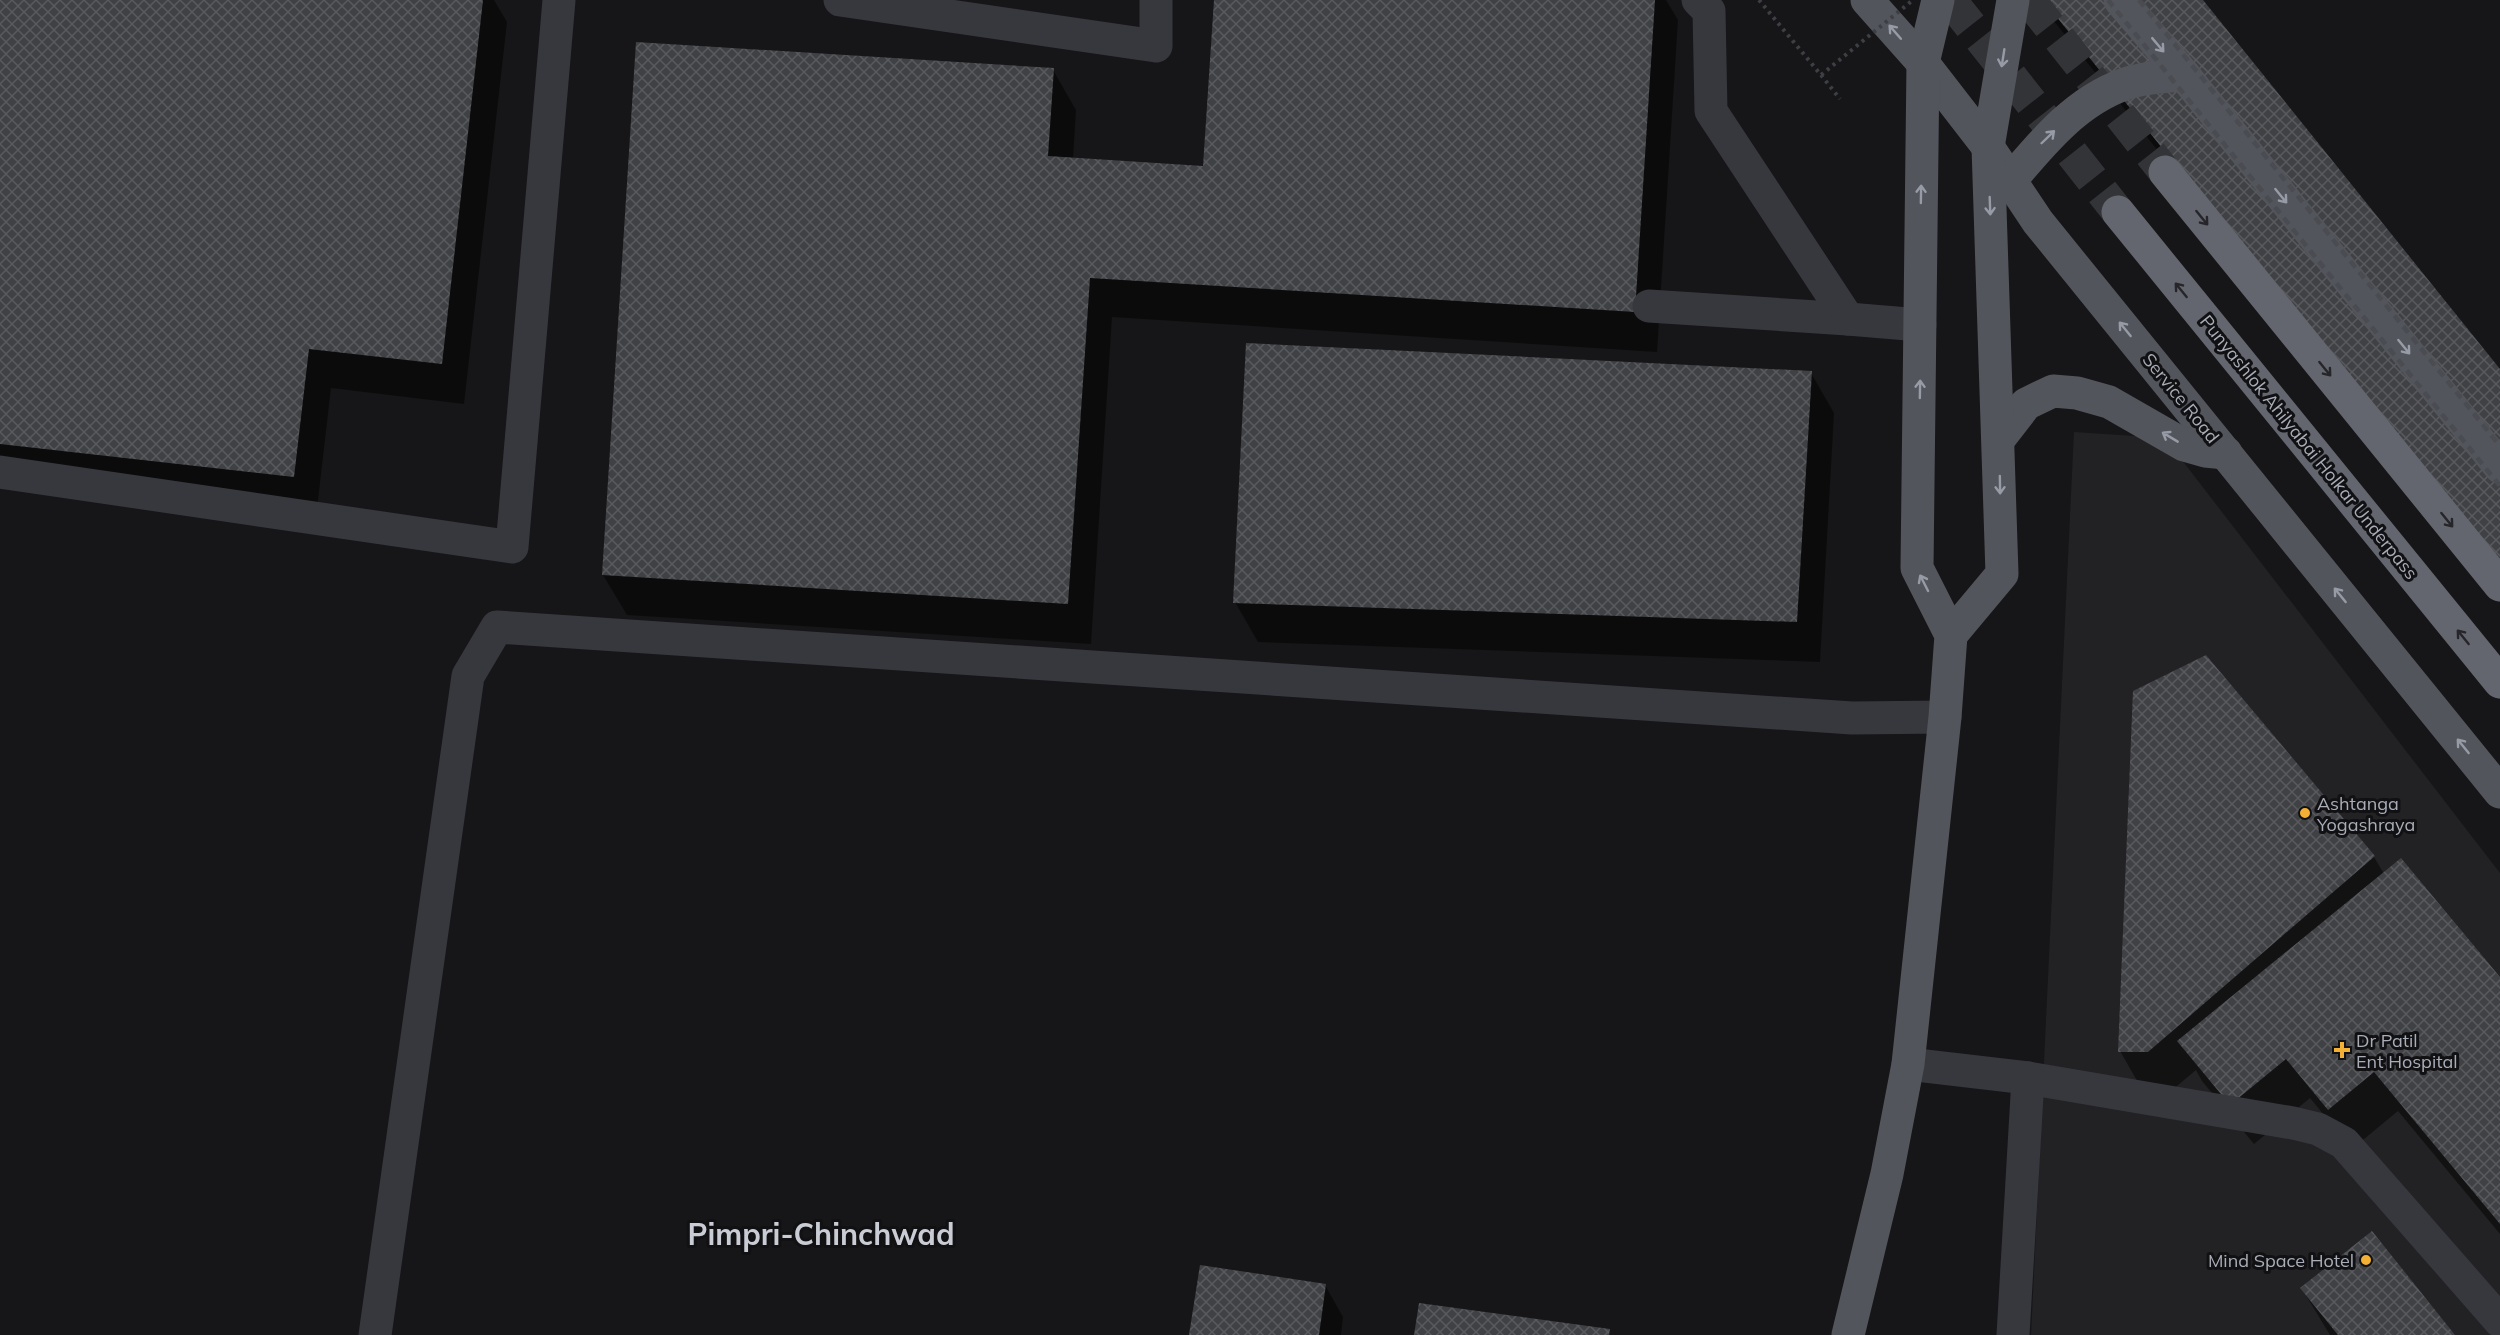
<svg xmlns="http://www.w3.org/2000/svg" width="2500" height="1335" viewBox="0 0 2500 1335" font-family="Mulish,sans-serif">
  <style>
    .built { fill: #222225 }
    .shadow { fill: #0007 }
    .building { fill: url(#building-cross-hatch) }
    .lines { fill: none; stroke-linecap: round; stroke-linejoin: round }
    .highway-tunnel { stroke: #333438; stroke-width: 33; stroke-dasharray: 33 16; stroke-linecap: butt }
    .path { stroke: #3d3f44; stroke-width: 4; stroke-dasharray: 3 4.5; stroke-linecap: butt }
    .minor { stroke: #37383d; stroke-width: 33 }
    .major { stroke: #53555c; stroke-width: 33 }
    .highway { stroke: #63666e; stroke-width: 33 }
    .rail { stroke: #4a4c52; stroke-width: 4.5; stroke-dasharray: 8 6; stroke-linecap: butt }
    .path-bridge { stroke: #3d3f44; stroke-width: 4; stroke-dasharray: 3 4.5; stroke-linecap: butt }
    .oneway { stroke: #979ba6 }
    .oneway2 { stroke: #26262a }
    .poi-dot { fill: #f2b134; stroke: #111113; stroke-width: 2 }
    .labels { text-anchor: middle; dominant-baseline: central; stroke-width: 6; stroke-linejoin: round; paint-order: stroke }
    .street-label { font-size: 18px; fill: #a8adb8; stroke: #111113 }
    .poi-label { font-size: 18px; fill: #a8adb8; stroke: #111113; text-anchor: start }
    .town-label { font-size: 30px; font-weight: bold; fill: #c9ccd4; stroke: #111113 }
  </style>
  <defs>
    <pattern id="building-cross-hatch" width="8" height="8" patternUnits="userSpaceOnUse" patternTransform="scale(1.5)"><rect width="8" height="8" fill="#404145"/><path d="M0 0l8 8M0 8l8-8" fill="none" stroke="#595a5e"/></pattern>
  </defs>
  <rect width="100%" height="100%" fill="#161618"/>
  <!-- built -->
  <path class="built" d="M2074 432 2165 438 2500 873V1335H2031Z"/>
  <!-- shadow -->
  <g class="shadow">
    <path d="M0 0H494L507 22 464 404 331 388 316 517 0 481Z"/>
    <path d="M1215 0H1666L1678 20 1657 352 1112 317 1091 644 627 615 603 575 1053 70 1076 110 1073 159 1205 168Z"/>
    <path d="M2037 0H2201L2500 371V577Z"/>
    <path d="M1811 373 1834 413 1820 662 1258 642 1235 602Z"/>
    <path d="M2374 857 2384 874 2500 980V1234L2398 1111 2352 1149 2310 1098 2254 1144 2202 1081 2196 1070 2171 1091H2143L2120 1051Z"/>
    <path d="M1325 1285 1343 1317 1341 1335H1191Z"/>
    <path d="M2302 1289 2454 1335H2330Z"/>
  </g>
  <!-- building -->
  <g class="building">
    <path d="M0 0H483L442 364 309 349 294 477 0 444Z"/>
    <path d="M1214 0H1655L1635 312 1090 278 1068 604 602 575 636 42 1054 68 1048 156 1203 166Z"/>
    <path d="M2043 0H2203L2500 369V568Z"/>
    <path d="M1246 343 1812 371 1797 622 1233 603Z"/>
    <path d="M2206 655 2375 856 2148 1052H2118L2133 691Z"/>
    <path d="M2401 858 2500 977V1224L2374 1072 2328 1110 2286 1059 2230 1105 2177 1041Z"/>
    <path d="M2372 1231 2455 1335H2338L2300 1288Z"/>
    <path d="M1200 1265 1326 1284 1319 1335H1189Z"/>
    <path d="M1419 1303 1610 1329 1609 1335H1414Z"/>
  </g>
  <g class="lines">
    <!-- highway-tunnel -->
    <g class="highway-tunnel">
      <path d="M1950 0 2118 212"/>
      <path d="M2029 0 2165 172"/>
    </g>
    <!-- path -->
    <path class="path" d="M1821 75 1840 99"/>
    <!-- minor -->
    <g class="minor">
      <path d="M840 0 1156 46V0"/>
      <path d="M1649 306 1848 319 1711 111 1709 11 1698 0"/>
      <path d="M1848 319 1920 325"/>
      <path d="M0 472 512 547 559 0"/>
      <path d="M1908 1064 2028 1078 2293 1123 2318 1129 2344 1143 2500 1321"/>
      <path d="M375 1335 468 676 497 627 1852 718 1945 717"/>
      <path d="M2013 1335 2028 1078"/>
    </g>
    <!-- major -->
    <g class="major">
      <path d="M1867 0 1923 63 1988 147 2038 222 2500 792"/>
      <path d="M2120 0 2184 75 2500 467"/>
      <path d="M2010 181C2042 143 2076 101 2125 84 2144 77 2164 77 2184 75"/>
      <path d="M1999 439 2026 404 2053 391 2077 393 2109 402 2184 445 2205 451 2226 453"/>
      <path d="M1951 635 2002 574 1988 147 2013 0"/>
      <path d="M1848 1335 1887 1174 1908 1064 1945 717 1951 635 1917 568 1923 63 1938 0"/>
    </g>
    <!-- highway -->
    <g class="highway">
      <path d="M2165 172 2500 585"/>
      <path d="M2118 212 2500 682"/>
    </g>
    <!-- rail -->
    <g class="rail">
      <path d="M2108 0 2500 486"/>
      <path d="M2139 0 2500 446"/>
    </g>
    <!-- path-bridge -->
    <path class="path-bridge" d="M1759 0 1821 75 1913 0"/>
  </g>
  <!-- one-way arrows -->
  <defs><path id="oneway-shaft" d="M-6 0H5M1.5-3L5.5 0L1.5 3" fill="none" stroke-width="1.6" stroke-linecap="round" stroke-linejoin="round" transform="scale(1.5)"/></defs>
  <g class="oneway">
    <use href="#oneway-shaft" transform="translate(1895 32) rotate(-131)"/>
    <use href="#oneway-shaft" transform="translate(2158 45) rotate(50)"/>
    <use href="#oneway-shaft" transform="translate(2003 58) rotate(99)"/>
    <use href="#oneway-shaft" transform="translate(2048 137) rotate(-44)"/>
    <use href="#oneway-shaft" transform="translate(1921 194) rotate(-89)"/>
    <use href="#oneway-shaft" transform="translate(2281 196) rotate(51)"/>
    <use href="#oneway-shaft" transform="translate(1990 206) rotate(88)"/>
    <use href="#oneway-shaft" transform="translate(2125 329) rotate(-129)"/>
    <use href="#oneway-shaft" transform="translate(2404 347) rotate(51)"/>
    <use href="#oneway-shaft" transform="translate(1920 389) rotate(-89)"/>
    <use href="#oneway-shaft" transform="translate(2170 437) rotate(-149)"/>
    <use href="#oneway-shaft" transform="translate(2000 485) rotate(89)"/>
    <use href="#oneway-shaft" transform="translate(1924 583) rotate(-117)"/>
    <use href="#oneway-shaft" transform="translate(2340 595) rotate(-129)"/>
    <use href="#oneway-shaft" transform="translate(2463 746) rotate(-129)"/>
  </g>
  <g class="oneway2">
    <use href="#oneway-shaft" transform="translate(2202 218) rotate(51)"/>
    <use href="#oneway-shaft" transform="translate(2181 290) rotate(-129)"/>
    <use href="#oneway-shaft" transform="translate(2325 369) rotate(51)"/>
    <use href="#oneway-shaft" transform="translate(2447 520) rotate(51)"/>
    <use href="#oneway-shaft" transform="translate(2463 637) rotate(-129)"/>
  </g>
  <!-- markers -->
  <g class="poi-dot">
    <circle cx="2305" cy="813" r="6"/>
    <path d="M2339 1041h6v6h6v6h-6v6h-6v-6h-6v-6h6z"/>
    <circle cx="2366" cy="1260" r="6"/>
  </g>
  <g class="labels">
    <!-- street labels -->
    <g class="street-label">
      <text transform="translate(2181 398) rotate(51)">Service Road</text>
      <text transform="translate(2309 447) rotate(51)">Punyashlok Ahilyabai Holkar Underpass</text>
    </g>
    <!-- poi labels -->
    <g class="poi-label">
      <text x="2317" y="803">Ashtanga<tspan x="2317" dy="21">Yogashraya</tspan></text>
      <text x="2356" y="1040">Dr Patil<tspan x="2356" dy="21">Ent Hospital</tspan></text>
      <text x="2354" y="1260" text-anchor="end">Mind Space Hotel</text>
    </g>
    <!-- town labels -->
    <g class="town-label">
      <text x="821" y="1234">Pimpri-Chinchwad</text>
    </g>
  </g>
</svg>
